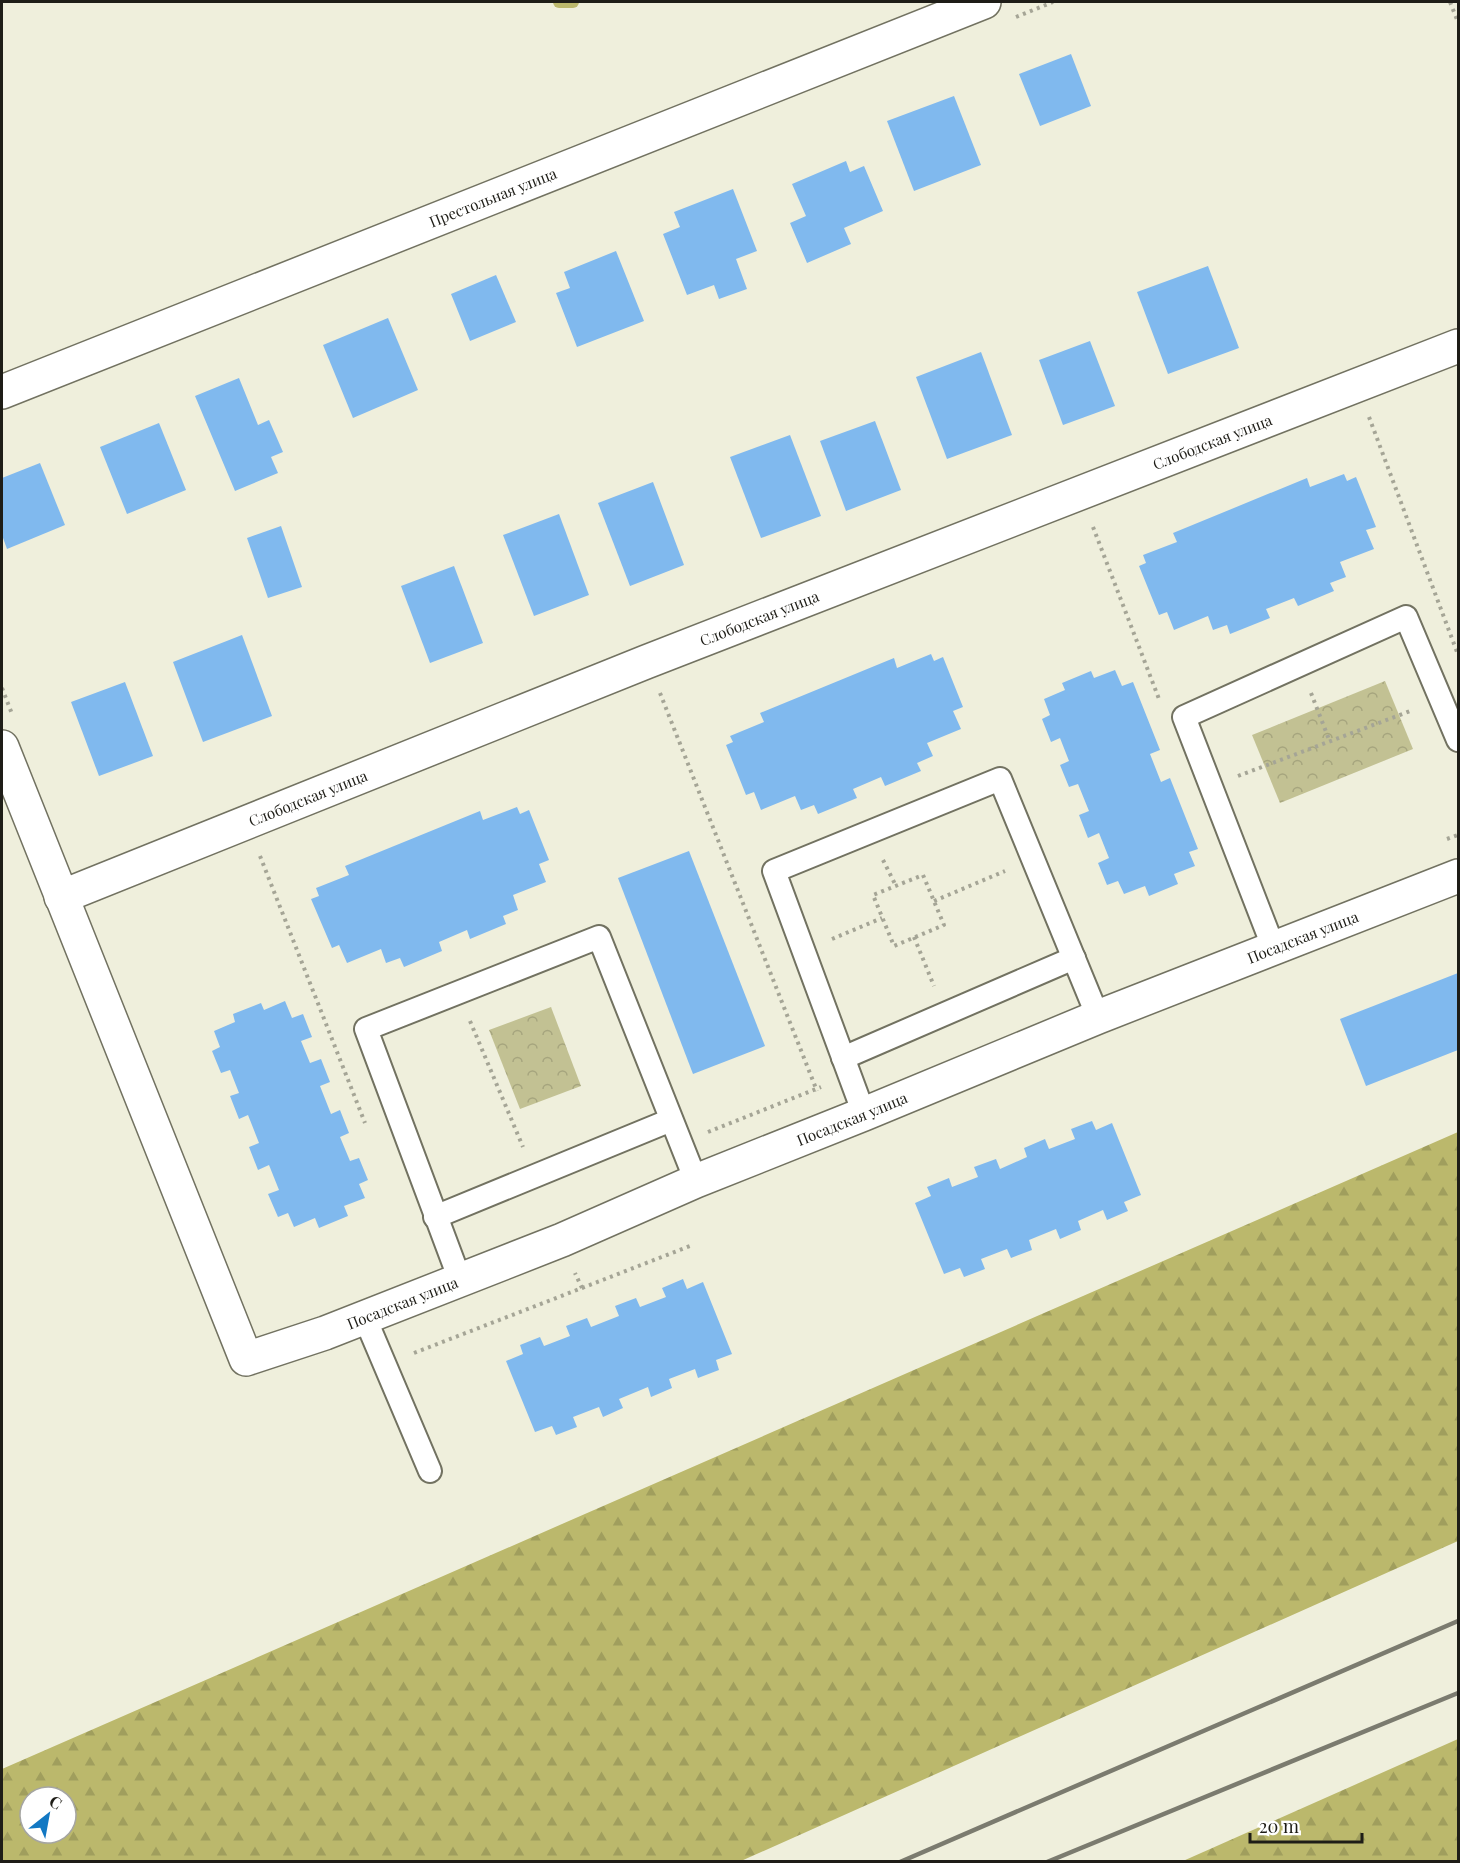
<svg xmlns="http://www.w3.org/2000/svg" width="1460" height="1863" viewBox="0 0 1460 1863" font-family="'Playfair Display',serif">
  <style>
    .forest { fill: url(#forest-firs); fill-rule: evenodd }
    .park { fill: url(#park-crowns) }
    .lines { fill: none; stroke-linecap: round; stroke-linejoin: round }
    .stream { stroke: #bbb86c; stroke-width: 12 }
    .building { fill: #80b9ee }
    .service-casing { stroke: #727261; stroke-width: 26 }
    .minor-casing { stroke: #727261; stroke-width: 36 }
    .path { stroke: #a5a596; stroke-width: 4; stroke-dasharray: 3 4.5; stroke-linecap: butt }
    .service { stroke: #fff; stroke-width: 22 }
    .minor { stroke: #fff; stroke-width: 33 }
    .rail { stroke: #7b7b6f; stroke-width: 4.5 }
    .labels { text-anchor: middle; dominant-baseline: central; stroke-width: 6; stroke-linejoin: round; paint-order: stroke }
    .street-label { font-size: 15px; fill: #1e1d17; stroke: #fff }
  </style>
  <defs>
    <pattern id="forest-firs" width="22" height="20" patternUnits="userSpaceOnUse" patternTransform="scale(1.5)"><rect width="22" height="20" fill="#bbb86c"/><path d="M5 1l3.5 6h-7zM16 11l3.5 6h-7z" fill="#a09e5d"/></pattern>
    <pattern id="park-crowns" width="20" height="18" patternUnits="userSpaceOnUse" patternTransform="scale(1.5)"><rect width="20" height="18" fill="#c2c193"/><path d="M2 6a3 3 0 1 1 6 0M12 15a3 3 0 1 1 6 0" fill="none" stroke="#a6a57e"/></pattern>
  </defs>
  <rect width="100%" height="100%" fill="#efefdc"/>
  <!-- forest -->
  <g class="forest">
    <path d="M1458 1132V1541L741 1861H2V1769ZM30 1797H66V1833H30Z"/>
    <path d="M1458 1739V1861H1183Z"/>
  </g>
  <!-- park -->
  <g class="park">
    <path d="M1385 681 1413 749 1280 803 1252 735Z"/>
    <path d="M551 1007 581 1086 520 1109 489 1030Z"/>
  </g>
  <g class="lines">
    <!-- stream -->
    <path class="stream" d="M559 2H573"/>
  </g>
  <!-- building -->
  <g class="building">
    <path d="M1071 54 1091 106 1040 126 1019 74Z"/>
    <path d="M954 96 981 165 914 191 887 121Z"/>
    <path d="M846 161 850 172 864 166 883 211 844 228 851 244 807 263 790 223 806 216 792 184Z"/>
    <path d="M733 189 757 251 736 259 747 289 719 299 714 285 687 295 663 234 680 227 674 212Z"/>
    <path d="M616 251 644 321 577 347 556 293 570 288 564 272Z"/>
    <path d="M1208 266 1239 348 1168 374 1137 292Z"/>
    <path d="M496 275 516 322 470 341 451 294Z"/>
    <path d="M388 318 418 390 353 418 323 345Z"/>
    <path d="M1090 341 1115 406 1063 425 1039 360Z"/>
    <path d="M981 352 1012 435 947 459 916 377Z"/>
    <path d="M239 378 258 425 269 420 283 452 271 457 278 473 235 491 195 396Z"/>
    <path d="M875 421 901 490 846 511 820 441Z"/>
    <path d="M159 423 186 490 127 514 100 447Z"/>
    <path d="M790 435 821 516 761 538 730 457Z"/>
    <path d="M40 463 65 525 7 549 2 535V478Z"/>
    <path d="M1344 474 1347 481 1356 477 1376 527 1366 530 1374 549 1340 562 1346 577 1330 583 1334 591 1298 606 1294 598 1266 609 1270 618 1230 634 1227 625 1213 630 1208 616 1174 630 1167 612 1159 615 1139 566 1146 563 1143 555 1177 542 1173 533 1307 478 1310 487Z"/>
    <path d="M653 482 684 565 630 586 598 503Z"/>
    <path d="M559 514 589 595 534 616 503 535Z"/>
    <path d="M281 526 302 587 268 598 247 538Z"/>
    <path d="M454 566 483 643 430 663 401 586Z"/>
    <path d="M242 635 272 716 203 742 173 662Z"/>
    <path d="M931 654 934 661 943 657 963 707 953 711 961 729 927 743 933 756 917 763 921 771 885 786 881 777 853 789 857 798 818 814 814 805 801 810 795 796 761 810 754 792 746 795 726 745 733 742 730 736 764 722 760 713 894 658 897 668Z"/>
    <path d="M1115 670 1122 686 1133 682 1160 750 1150 754 1161 782 1170 778 1198 849 1189 852 1195 866 1174 874 1178 884 1149 896 1145 886 1124 894 1118 881 1107 885 1098 863 1109 858 1099 833 1088 838 1079 815 1089 811 1078 784 1069 787 1060 765 1069 761 1060 738 1051 742 1042 719 1050 715 1044 699 1065 690 1062 683 1091 671 1094 678Z"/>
    <path d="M125 682 153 756 99 776 71 702Z"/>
    <path d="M517 807 520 814 529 810 549 860 539 864 546 882 513 895 518 910 503 916 506 924 470 939 467 930 439 942 442 951 404 967 400 958 386 963 381 949 347 963 339 945 332 948 311 899 319 896 316 888 349 875 345 866 480 811 483 820Z"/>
    <path d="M689 851 765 1046 693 1074 618 878Z"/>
    <path d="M1458 973V1050L1366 1086 1340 1019Z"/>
    <path d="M285 1001 292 1018 303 1014 312 1037 301 1041 310 1063 321 1059 330 1082 320 1086 331 1114 340 1110 349 1133 340 1137 350 1161 359 1158 368 1180 359 1184 365 1198 344 1206 348 1216 319 1228 315 1218 294 1227 288 1213 278 1217 268 1194 279 1190 269 1165 258 1170 249 1147 259 1143 248 1115 239 1119 230 1096 239 1093 230 1070 221 1073 212 1051 220 1047 214 1031 235 1022 233 1014 261 1003 264 1010Z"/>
    <path d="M1092 1121 1096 1130 1112 1123 1141 1195 1124 1202 1128 1211 1107 1220 1103 1210 1078 1221 1081 1230 1060 1239 1056 1229 1029 1240 1032 1250 1011 1258 1007 1249 981 1259 985 1269 964 1277 960 1268 944 1274 915 1203 931 1196 927 1187 949 1178 952 1187 978 1177 974 1167 996 1159 1000 1169 1027 1157 1024 1148 1045 1139 1049 1149 1075 1139 1071 1129Z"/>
    <path d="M683 1279 687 1289 703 1282 732 1354 716 1360 719 1370 698 1378 695 1369 669 1379 672 1388 651 1397 648 1387 619 1399 623 1408 603 1417 599 1407 573 1417 577 1427 556 1435 552 1426 535 1432 506 1361 523 1354 520 1345 540 1337 544 1346 570 1336 566 1326 587 1318 591 1327 619 1316 615 1306 636 1298 640 1307 666 1297 662 1288Z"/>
  </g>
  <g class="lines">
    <!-- service casing -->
    <g class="service-casing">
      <g id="service">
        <path d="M1274 949 1184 717 1406 617 1458 740"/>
        <path d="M843 1058 1074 958"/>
        <path d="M864 1114 774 871 1000 779 1098 1017"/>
        <path d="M435 1217 671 1120"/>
        <path d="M460 1280 366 1029 599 937 696 1181"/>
        <path d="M365 1318 430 1471"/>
      </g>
    </g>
    <!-- minor casing -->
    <g class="minor-casing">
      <g id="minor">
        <path id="s1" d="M2 392 984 2"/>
        <path id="s2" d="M2 747 246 1359 325 1333 562 1240 696 1181 864 1114 1098 1017 1458 876"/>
        <path id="s3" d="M61 897 646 662 1458 346"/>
      </g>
    </g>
    <!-- path -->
    <g class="path">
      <path d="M1450 2 1458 22"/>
      <path d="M1016 17 1053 2"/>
      <path d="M1369 417 1457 652"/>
      <path d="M1093 527 1159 699"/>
      <path d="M2 688 12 714"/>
      <path d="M660 693 817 1091"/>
      <path d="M1311 693 1330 742"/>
      <path d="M1238 776 1413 710"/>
      <path d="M1447 839 1458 835"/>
      <path d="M260 856 365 1123"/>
      <path d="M883 860 896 886"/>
      <path d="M923 875 944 925 894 946 873 895Z"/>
      <path d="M934 901 1005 871"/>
      <path d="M914 937 934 986"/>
      <path d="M832 939 882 918"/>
      <path d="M470 1021 523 1147"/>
      <path d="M708 1132 821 1087"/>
      <path d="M582 1288 690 1246"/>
      <path d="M414 1353 582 1288 575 1273"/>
    </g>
    <!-- service -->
    <use href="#service" class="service"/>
    <!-- minor -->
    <use href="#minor" class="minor"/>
    <!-- rail -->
    <g class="rail">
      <path d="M900 1862 1458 1621"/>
      <path d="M1047 1862 1458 1693"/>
    </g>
  </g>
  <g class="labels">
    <!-- street labels -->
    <g class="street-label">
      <text stroke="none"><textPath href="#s1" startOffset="528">Престольная улица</textPath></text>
      <text stroke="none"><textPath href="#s3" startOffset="1238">Слободская улица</textPath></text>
      <text stroke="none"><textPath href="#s3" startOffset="752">Слободская улица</textPath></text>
      <text stroke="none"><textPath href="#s3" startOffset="266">Слободская улица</textPath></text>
      <text stroke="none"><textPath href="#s2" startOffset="1797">Посадская улица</textPath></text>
      <text stroke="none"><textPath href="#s2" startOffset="1311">Посадская улица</textPath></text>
      <text stroke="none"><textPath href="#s2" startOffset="825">Посадская улица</textPath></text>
    </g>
  </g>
  <!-- border -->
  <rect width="1460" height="1863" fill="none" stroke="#1e1d17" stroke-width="6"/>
  <!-- north arrow -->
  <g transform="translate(48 1815) rotate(31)"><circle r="28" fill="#ffffff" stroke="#a5a5a2" stroke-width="1.5"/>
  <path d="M0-4.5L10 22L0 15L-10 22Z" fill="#1278c3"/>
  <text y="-9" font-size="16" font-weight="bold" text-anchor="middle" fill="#1e1d17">С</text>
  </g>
  <!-- scale -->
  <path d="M1250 1833v9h112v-9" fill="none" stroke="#1e1d17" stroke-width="3"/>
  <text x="1259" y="1833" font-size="18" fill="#1e1d17" stroke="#ffffff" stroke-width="4.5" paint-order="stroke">20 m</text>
</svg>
